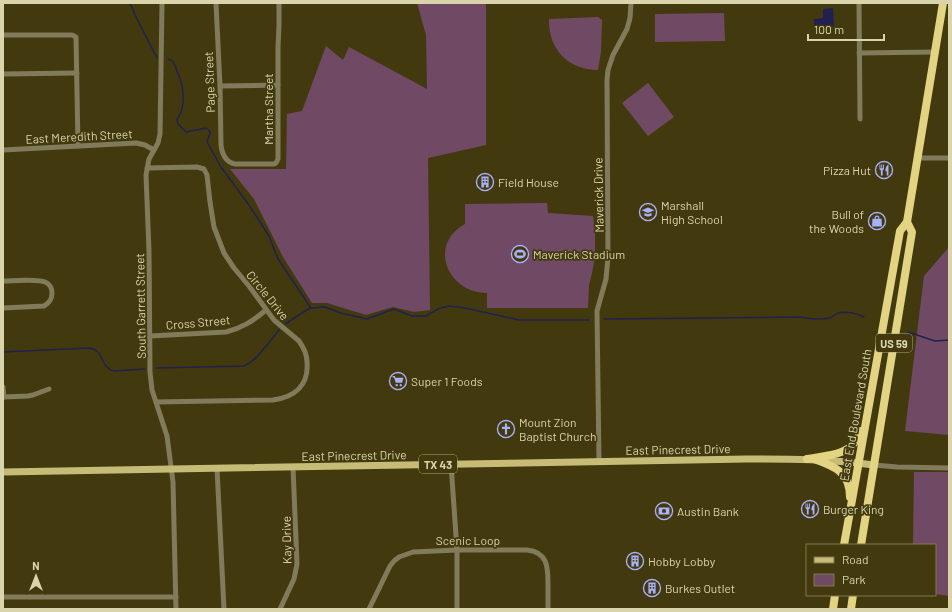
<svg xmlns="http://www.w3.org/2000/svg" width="952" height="612" viewBox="0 0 952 612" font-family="Barlow,sans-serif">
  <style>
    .green { fill: #704a64 }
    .water { fill: #212151 }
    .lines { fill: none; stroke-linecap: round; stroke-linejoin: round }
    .stream { stroke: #212151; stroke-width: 1.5 }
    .minor { stroke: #817b5b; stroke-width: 5 }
    .major { stroke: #c7bb78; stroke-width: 7 }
    .highway { stroke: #e2d482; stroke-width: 8 }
    .labels { text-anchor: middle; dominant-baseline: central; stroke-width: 3.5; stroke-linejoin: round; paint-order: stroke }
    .shield { fill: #423a0e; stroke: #aca67d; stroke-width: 1 }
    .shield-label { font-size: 11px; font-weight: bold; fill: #dad4ad }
    .street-label { font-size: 12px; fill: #dad4ad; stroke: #423a0e }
    .poi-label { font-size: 12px; fill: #dad4ad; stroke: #423a0e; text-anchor: start }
  </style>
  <rect width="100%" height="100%" fill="#423a0e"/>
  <!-- green -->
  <g class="green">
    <path d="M417 3H486V145L428 158 430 310 414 312 393 307 366 315 327 303H312L283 257 254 199 230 169H286L287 114 302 111 326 46 343 60 349 47 427 89 426 35Z"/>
    <path d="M724 13 725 41 655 42V14Z"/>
    <path d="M598 17 602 20 601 52 598 70C568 70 548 49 549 19Z"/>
    <path d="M648 83 674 117 648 136 622 103Z"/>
    <path d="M547 203 548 213 593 216 595 231V257L592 273 589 285 588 308H487V293C448 293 427 245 465 224V204Z"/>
    <path d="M949 247V435L905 431 924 276Z"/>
    <path d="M914 472H949V596L935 594V545H913Z"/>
  </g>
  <!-- water -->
  <path class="water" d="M833 8 834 26 814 27V19L823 18V9Z"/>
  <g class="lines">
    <!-- stream -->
    <g class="stream">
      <path d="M130 3 137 19 157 58"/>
      <path d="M168 59C170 60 172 60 173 62 175 64 176 68 177 71 184 87 187 104 177 120L178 124 186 132 206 128 209 130 210 133 207 142 221 167 249 205 269 236 278 259 311 308 325 307 341 313 367 319 394 309 412 316H426L438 309 448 306 465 308 519 320H589"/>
      <path d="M604 319 801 317C808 319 822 320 830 318 833 317 835 314 838 313 846 311 857 313 864 317"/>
      <path d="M285 324 310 308"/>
      <path d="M908 332 935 341 949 340"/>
      <path d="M3 352 89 348C105 350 99 367 114 371L145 369"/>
      <path d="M157 368 244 366C255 361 259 354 267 345 271 340 275 335 279 330"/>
    </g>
    <!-- minor -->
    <g class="minor">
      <path d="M162 3 160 134 158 143 149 159 146 175 149 251 150 372 152 390 167 436 173 482 176 609"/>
      <path d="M216 3 220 86 221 145C222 154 226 162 235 164H274L276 163 278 159V47L279 26V3"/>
      <path d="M859 3 860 119"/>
      <path d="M3 35H72L76 37 78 146"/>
      <path d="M859 53 935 52"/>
      <path d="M3 74 77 73"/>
      <path d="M220 86 278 85"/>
      <path d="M3 150 136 143 145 145 154 150"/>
      <path d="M918 158H949"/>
      <path d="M147 168 197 167 204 169 207 175 210 202 214 227 224 253 234 268 249 286 274 320 299 341C304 348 307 354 307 362 309 385 295 397 273 400L156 402"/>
      <path d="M3 281C12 281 40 278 47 283 50 285 52 289 52 293 52 300 49 303 44 306L3 308"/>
      <path d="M150 336 226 332C242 328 253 321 266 310"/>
      <path d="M3 387 4 397"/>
      <path d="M3 397 28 396 33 395 49 389"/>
      <path d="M599 462 597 311 606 279 608 257 607 80 608 70 613 55 627 29 630 18 631 3"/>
      <path d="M451 464 457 550V609"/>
      <path d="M874 465 897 467 949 468"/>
      <path d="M217 468 224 609"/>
      <path d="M3 597H176"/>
      <path d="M280 609 294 579 297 564 293 467"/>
      <path d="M369 609 390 566 394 561 399 557 413 552 457 550H527C547 552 548 566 548 583 548 592 548 600 548 609"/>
    </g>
    <!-- major -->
    <path class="major" d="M3 472 746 459C790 459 831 459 874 465"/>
    <!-- highway -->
    <g class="highway">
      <path d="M807 459C830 455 852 456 861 431"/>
      <path d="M814 459C834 466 850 472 850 497"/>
      <path d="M844 545 900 231 907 222 943 3"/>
      <path d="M861 545 912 232 907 222"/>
      <path d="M833 609 835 595"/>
      <path d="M851 609 853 595"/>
    </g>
  </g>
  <!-- icons -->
  <defs>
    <g id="restaurant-ring" transform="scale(0.9)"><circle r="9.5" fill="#423a0e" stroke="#a9b0fc" stroke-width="1.5"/><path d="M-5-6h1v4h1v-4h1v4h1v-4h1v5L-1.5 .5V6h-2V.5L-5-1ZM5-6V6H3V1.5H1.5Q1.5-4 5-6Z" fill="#a9b0fc"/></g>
    <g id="building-ring" transform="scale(0.9)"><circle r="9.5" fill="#423a0e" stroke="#a9b0fc" stroke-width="1.5"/><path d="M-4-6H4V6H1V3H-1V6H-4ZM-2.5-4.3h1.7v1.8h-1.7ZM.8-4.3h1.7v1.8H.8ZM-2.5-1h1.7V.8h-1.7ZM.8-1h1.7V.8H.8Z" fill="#a9b0fc"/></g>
    <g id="school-ring" transform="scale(0.9)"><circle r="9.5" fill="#423a0e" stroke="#a9b0fc" stroke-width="1.5"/><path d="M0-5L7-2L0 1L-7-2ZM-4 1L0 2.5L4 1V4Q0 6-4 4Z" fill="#a9b0fc"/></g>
    <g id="shop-ring" transform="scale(0.9)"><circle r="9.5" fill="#423a0e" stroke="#a9b0fc" stroke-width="1.5"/><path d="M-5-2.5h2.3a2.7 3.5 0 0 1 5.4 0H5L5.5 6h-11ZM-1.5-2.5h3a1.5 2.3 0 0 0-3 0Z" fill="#a9b0fc"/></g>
    <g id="stadium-ring" transform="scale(0.9)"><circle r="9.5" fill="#423a0e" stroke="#a9b0fc" stroke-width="1.5"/><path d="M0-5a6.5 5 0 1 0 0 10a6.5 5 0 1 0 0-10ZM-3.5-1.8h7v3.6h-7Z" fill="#a9b0fc"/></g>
    <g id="supermarket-ring" transform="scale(0.9)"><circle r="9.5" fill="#423a0e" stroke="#a9b0fc" stroke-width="1.5"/><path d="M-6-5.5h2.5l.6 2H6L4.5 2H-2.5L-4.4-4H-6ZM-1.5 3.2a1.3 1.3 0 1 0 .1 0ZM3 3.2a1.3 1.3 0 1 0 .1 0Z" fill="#a9b0fc"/></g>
    <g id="church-ring" transform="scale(0.9)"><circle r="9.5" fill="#423a0e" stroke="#a9b0fc" stroke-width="1.5"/><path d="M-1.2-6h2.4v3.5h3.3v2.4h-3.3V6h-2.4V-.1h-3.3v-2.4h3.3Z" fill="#a9b0fc"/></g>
    <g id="bank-ring" transform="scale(0.9)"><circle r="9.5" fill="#423a0e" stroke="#a9b0fc" stroke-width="1.5"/><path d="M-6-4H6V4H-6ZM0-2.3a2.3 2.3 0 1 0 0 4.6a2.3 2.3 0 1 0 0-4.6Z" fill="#a9b0fc"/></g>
  </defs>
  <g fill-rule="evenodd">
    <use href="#restaurant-ring" x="884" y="170"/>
    <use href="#building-ring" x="485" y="182"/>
    <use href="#school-ring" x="648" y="212"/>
    <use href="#shop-ring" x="877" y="221"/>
    <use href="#stadium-ring" x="520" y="254"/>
    <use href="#supermarket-ring" x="398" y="381"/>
    <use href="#church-ring" x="506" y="429"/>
    <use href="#restaurant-ring" x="810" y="509"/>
    <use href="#bank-ring" x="664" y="511"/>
    <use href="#building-ring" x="635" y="561"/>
    <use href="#building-ring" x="652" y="588"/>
  </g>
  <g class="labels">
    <!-- shield labels -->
    <g class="shield">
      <rect x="876" y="334" width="36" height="18" rx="3"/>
      <rect x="419" y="455" width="38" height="18" rx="3"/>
    </g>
    <g class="shield-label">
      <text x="894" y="343">US 59</text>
      <text x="438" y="464">TX 43</text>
    </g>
    <!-- street labels -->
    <g class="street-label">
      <text transform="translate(209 82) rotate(-92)">Page Street</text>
      <text transform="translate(268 109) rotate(-90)">Martha Street</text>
      <text transform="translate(79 136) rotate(-3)">East Meredith Street</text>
      <text transform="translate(598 195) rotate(-91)">Maverick Drive</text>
      <text transform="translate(268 295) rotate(51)">Circle Drive</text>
      <text transform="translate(140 306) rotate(-91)">South Garrett Street</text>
      <text transform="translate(198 322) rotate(-5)">Cross Street</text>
      <text transform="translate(855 415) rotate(-80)">East End Boulevard South</text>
      <text transform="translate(678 449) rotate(-1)">East Pinecrest Drive</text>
      <text transform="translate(354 455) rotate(-1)">East Pinecrest Drive</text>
      <text transform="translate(286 540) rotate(-91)">Kay Drive</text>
      <text x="468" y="540">Scenic Loop</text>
    </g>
    <!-- poi labels -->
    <g class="poi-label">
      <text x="871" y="170" text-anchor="end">Pizza Hut</text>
      <text x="498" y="182">Field House</text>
      <text x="661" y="205">Marshall<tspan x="661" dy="14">High School</tspan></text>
      <text x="864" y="214" text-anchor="end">Bull of<tspan x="864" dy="14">the Woods</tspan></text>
      <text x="533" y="254">Maverick Stadium</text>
      <text x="411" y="381">Super 1 Foods</text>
      <text x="519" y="422">Mount Zion<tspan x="519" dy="14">Baptist Church</tspan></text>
      <text x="823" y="509">Burger King</text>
      <text x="677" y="511">Austin Bank</text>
      <text x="648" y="561">Hobby Lobby</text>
      <text x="665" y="588">Burkes Outlet</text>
    </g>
  </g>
  <!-- border -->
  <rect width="952" height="612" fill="none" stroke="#dad4ad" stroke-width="8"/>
  <!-- legend -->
  <rect x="806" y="544" width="130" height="52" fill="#423a0e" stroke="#7f784e"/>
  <rect x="814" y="557" width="20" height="6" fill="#c7bb78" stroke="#7f784e"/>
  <text x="842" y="564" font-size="12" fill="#dad4ad">Road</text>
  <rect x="814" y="574" width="20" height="12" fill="#704a64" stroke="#7f784e"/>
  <text x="842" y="584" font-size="12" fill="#dad4ad">Park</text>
  <!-- north arrow -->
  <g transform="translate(36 576)" stroke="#423a0e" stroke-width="3" paint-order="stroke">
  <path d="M0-3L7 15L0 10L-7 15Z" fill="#dad4ad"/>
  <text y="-6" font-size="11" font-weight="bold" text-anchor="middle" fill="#dad4ad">N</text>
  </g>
  <!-- scale -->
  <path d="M808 34v6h76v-6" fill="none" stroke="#dad4ad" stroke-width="2"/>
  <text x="814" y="34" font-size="12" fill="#dad4ad" stroke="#423a0e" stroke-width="3" paint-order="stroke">100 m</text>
</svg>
